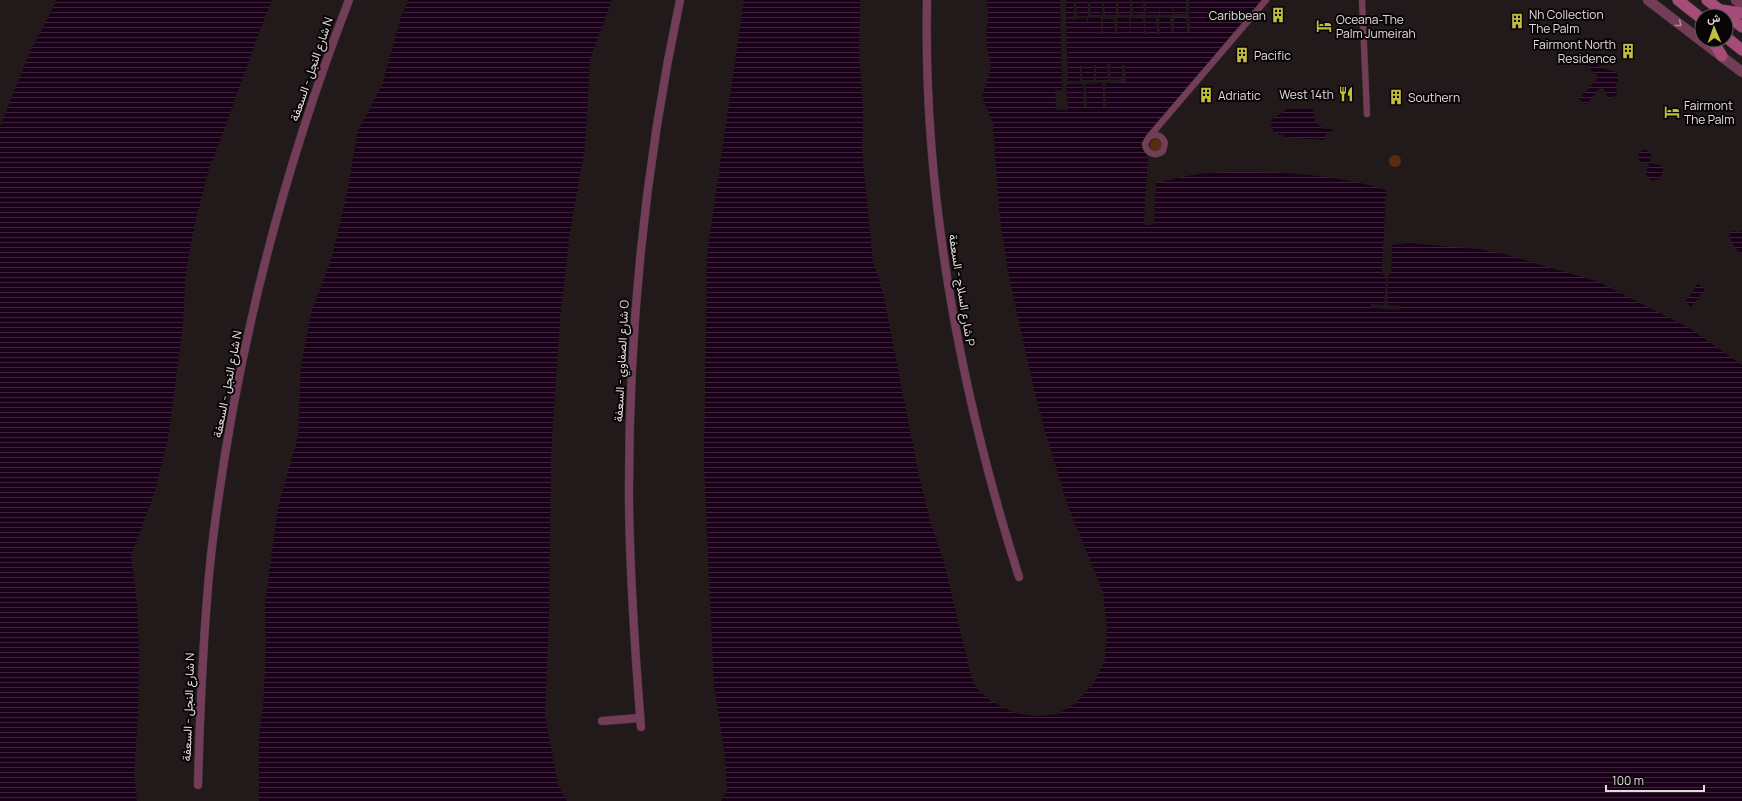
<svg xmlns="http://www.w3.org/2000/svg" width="1742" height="801" viewBox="0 0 1742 801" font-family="Manrope,Vazirmatn,sans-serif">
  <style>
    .green { fill: #592c10 }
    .water { fill: url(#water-rules) }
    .pier { fill: #22191a }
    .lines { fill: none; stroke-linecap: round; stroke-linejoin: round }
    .pedestrian-casing { stroke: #3d3435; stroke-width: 7 }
    .minor-casing { stroke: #3d3435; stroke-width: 9 }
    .tertiary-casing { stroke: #3d3435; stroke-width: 11 }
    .secondary-casing { stroke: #3d3435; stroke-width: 12 }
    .pedestrian { stroke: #733c57; stroke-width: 6 }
    .minor { stroke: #733c57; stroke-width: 8 }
    .tertiary { stroke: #733c57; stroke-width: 10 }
    .secondary { stroke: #a54d78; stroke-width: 11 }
    .oneway { stroke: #ab8c9a }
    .labels { text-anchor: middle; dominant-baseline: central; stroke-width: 4; stroke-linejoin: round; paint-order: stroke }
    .poi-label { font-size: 12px; fill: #e3dcdc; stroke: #090506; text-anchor: start }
    .street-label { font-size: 12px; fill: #e3dcdc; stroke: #090506 }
  </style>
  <defs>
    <pattern id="water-rules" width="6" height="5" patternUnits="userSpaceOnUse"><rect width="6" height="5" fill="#1b0019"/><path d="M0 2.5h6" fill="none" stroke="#3c253a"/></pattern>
  </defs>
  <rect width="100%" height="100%" fill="#22191a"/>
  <!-- green -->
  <g class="green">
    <circle cx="1156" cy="145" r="6"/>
    <circle cx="1395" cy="161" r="6"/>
  </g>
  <!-- water -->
  <g class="water">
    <path d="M57 0H272L259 33 214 157 209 168 194 227 186 272 183 324 168 439 155 491 131 556 137 603 139 657 138 717 134 773 137 801H0V127L30 52Z"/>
    <path d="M409 0H612L590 59 585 148 570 232 560 318 551 453 549 617 545 714 558 786 567 801H259V735L263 707 266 649 265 604 278 507 298 437 301 365 311 313 332 257 347 193 358 131 382 85 402 14Z"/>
    <path d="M744 0H860L859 53 863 109 862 151 873 262 883 293 920 481 931 524 944 562 971 676 977 689 991 701 1015 713 1036 716 1058 714 1076 703 1093 684 1105 660 1107 628 1103 592 1069 509 1046 435 1033 385 1008 272 999 210 993 123 982 97C984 88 988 80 990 71 992 62 988 54 987 46 984 30 992 16 986 0H1266L1144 145 1148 159 1144 221 1146 225 1154 222 1156 183C1174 179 1192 174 1210 173 1261 169 1338 174 1386 190L1382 271 1386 276 1391 273 1392 245 1408 243 1478 249 1504 254 1599 282 1689 328 1742 365V801H721L727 790 725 757 714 685 704 465 707 255Z"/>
    <path d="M1593 63 1605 69 1616 72 1619 77 1616 84 1617 95 1611 98H1608L1604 89 1600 88 1586 105 1579 99 1598 78 1597 74 1589 69 1591 64Z"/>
    <path d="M1286 109H1313L1315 123 1324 129H1332V133L1326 134 1324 140 1283 137V135C1278 134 1274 133 1272 128 1267 116 1282 116 1286 109Z"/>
    <path d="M1642 150H1647L1651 154 1650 163 1660 165 1663 169 1662 174 1658 179H1655L1654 181 1648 178 1646 174 1649 164 1640 162C1637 157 1638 154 1642 150Z"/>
    <path d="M1742 230V253C1734 250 1731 241 1729 233L1734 231 1740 233Z"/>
    <path d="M1698 284 1705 289 1691 307 1685 302Z"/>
  </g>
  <!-- pier -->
  <g class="pier">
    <path d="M1060 0H1066V17L1074 16V2H1076L1077 16H1088V2H1090L1091 15H1102V1H1104L1105 15H1116V1H1118L1119 15H1130V0H1132L1133 15 1144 14 1143 1H1145L1146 15H1159V1L1160 15H1172L1173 1 1174 14H1186V0H1189L1190 32 1187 33 1186 17H1174V31L1171 32 1170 18H1159L1160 34H1157L1156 18H1145L1146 34H1144L1143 17 1131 18V34H1130L1129 18H1117L1118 34H1115L1114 19H1103V34H1101V18H1088L1087 34V18L1074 19 1073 35V19H1066L1068 81H1080V66H1082V80H1094V65H1096V80H1108L1107 64H1110L1111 80 1122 79V65H1125L1126 82 1105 83 1106 107H1103V83L1086 84 1087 107H1084L1083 84H1068L1066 86 1068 110H1056L1055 91 1062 90Z"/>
    <path d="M1148 159 1150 160 1146 221 1147 223H1150L1152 221 1154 183 1156 181 1154 222 1151 225H1146L1144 222Z"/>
    <path d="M1387 188 1388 190 1384 271 1386 274 1389 272 1390 244 1392 243V245L1391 273 1386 277H1388L1387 305 1400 306V310L1371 308V304L1384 305 1386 277 1383 275 1382 272Z"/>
  </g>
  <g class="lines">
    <!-- pedestrian casing -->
    <g class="pedestrian-casing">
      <g id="pedestrian">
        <path d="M1362 0 1367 114"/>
        <path d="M1149 137C1156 133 1162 135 1165 143L1163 151C1157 156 1150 155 1146 148L1145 144 1149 137 1266 0"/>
      </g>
    </g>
    <!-- minor casing -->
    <g class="minor-casing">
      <g id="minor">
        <path d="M927 0C923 197 960 391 1019 577"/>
        <path d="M602 721 640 718"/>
        <path d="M641 727C635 652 630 578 629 503 628 334 645 165 680 0"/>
        <path d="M198 785C200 708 203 632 211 555 233 366 280 178 349 0"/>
      </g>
    </g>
    <!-- tertiary casing -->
    <g class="tertiary-casing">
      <g id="tertiary">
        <path d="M1648 0 1742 72"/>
        <path d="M1736 0 1742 5"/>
      </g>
    </g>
    <!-- secondary casing -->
    <g class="secondary-casing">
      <g id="secondary">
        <path d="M1678 0 1702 19"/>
        <path d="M1707 0 1742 27"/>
        <path d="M1721 10 1742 13"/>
        <path d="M1726 37 1742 50"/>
        <path d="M1712 40 1722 56"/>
      </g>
    </g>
    <!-- pedestrian -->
    <use href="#pedestrian" class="pedestrian"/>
    <!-- minor -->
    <use href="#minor" class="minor"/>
    <!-- tertiary -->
    <use href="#tertiary" class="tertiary"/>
    <!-- secondary -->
    <use href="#secondary" class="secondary"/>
  </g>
  <!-- one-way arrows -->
  <defs><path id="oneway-chevron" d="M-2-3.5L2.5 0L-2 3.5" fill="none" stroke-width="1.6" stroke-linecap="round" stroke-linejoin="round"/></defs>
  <use class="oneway" href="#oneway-chevron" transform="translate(1679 24) rotate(38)"/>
  <!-- icons -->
  <defs>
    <g id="building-bare" transform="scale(1.2)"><path d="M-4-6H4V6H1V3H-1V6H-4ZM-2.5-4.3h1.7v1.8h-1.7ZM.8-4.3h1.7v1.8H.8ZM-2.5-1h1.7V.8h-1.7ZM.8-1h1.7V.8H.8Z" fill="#c1bd3f" stroke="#090506" stroke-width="2.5" paint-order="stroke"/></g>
    <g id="hotel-bare" transform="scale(1.2)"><path d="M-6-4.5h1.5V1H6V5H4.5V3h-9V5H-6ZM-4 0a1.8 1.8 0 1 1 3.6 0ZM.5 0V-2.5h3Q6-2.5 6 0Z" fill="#c1bd3f" stroke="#090506" stroke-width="2.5" paint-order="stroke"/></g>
    <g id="restaurant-bare" transform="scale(1.2)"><path d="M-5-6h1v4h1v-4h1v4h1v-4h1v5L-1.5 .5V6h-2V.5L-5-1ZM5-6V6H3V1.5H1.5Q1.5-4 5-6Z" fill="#c1bd3f" stroke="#090506" stroke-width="2.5" paint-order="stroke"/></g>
  </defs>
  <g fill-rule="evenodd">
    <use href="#building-bare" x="1278" y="15"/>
    <use href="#building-bare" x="1517" y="21"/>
    <use href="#hotel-bare" x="1324" y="26"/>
    <use href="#building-bare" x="1628" y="51"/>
    <use href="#building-bare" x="1242" y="55"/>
    <use href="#restaurant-bare" x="1346" y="94"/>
    <use href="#building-bare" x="1206" y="95"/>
    <use href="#building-bare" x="1396" y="97"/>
    <use href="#hotel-bare" x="1672" y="112"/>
  </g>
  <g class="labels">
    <!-- poi labels -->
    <g class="poi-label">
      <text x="1529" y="14">Nh Collection<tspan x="1529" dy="14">The Palm</tspan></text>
      <text x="1266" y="15" text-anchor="end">Caribbean</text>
      <text x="1336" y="19">Oceana-The<tspan x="1336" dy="14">Palm Jumeirah</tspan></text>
      <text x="1616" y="44" text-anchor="end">Fairmont North<tspan x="1616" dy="14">Residence</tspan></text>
      <text x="1254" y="55">Pacific</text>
      <text x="1334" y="94" text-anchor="end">West 14th</text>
      <text x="1218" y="95">Adriatic</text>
      <text x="1408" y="97">Southern</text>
      <text x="1684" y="105">Fairmont<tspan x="1684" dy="14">The Palm</tspan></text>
    </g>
    <!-- street labels -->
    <g class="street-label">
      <text transform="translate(311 69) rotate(-71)">شارع النجل - السعفة N</text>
      <text transform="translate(962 290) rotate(81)">شارع السلاج - السعفة P</text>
      <text transform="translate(621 361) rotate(-87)">شارع الصفاوي - السعفة O</text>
      <text transform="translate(227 384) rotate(-79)">شارع النجل - السعفة N</text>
      <text transform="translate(188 707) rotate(-88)">شارع النجل - السعفة N</text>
    </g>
  </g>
  <!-- north arrow -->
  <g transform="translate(1714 28) rotate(358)"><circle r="19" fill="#090506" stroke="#605b5c"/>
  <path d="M0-3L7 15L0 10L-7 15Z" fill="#c1bd3f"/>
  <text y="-6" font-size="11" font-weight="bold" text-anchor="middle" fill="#e3dcdc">ش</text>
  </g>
  <!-- scale -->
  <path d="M1606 785v6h98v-6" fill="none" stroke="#e3dcdc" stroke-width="2"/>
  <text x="1612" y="785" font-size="12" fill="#e3dcdc" stroke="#090506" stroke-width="3" paint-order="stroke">100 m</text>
</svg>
